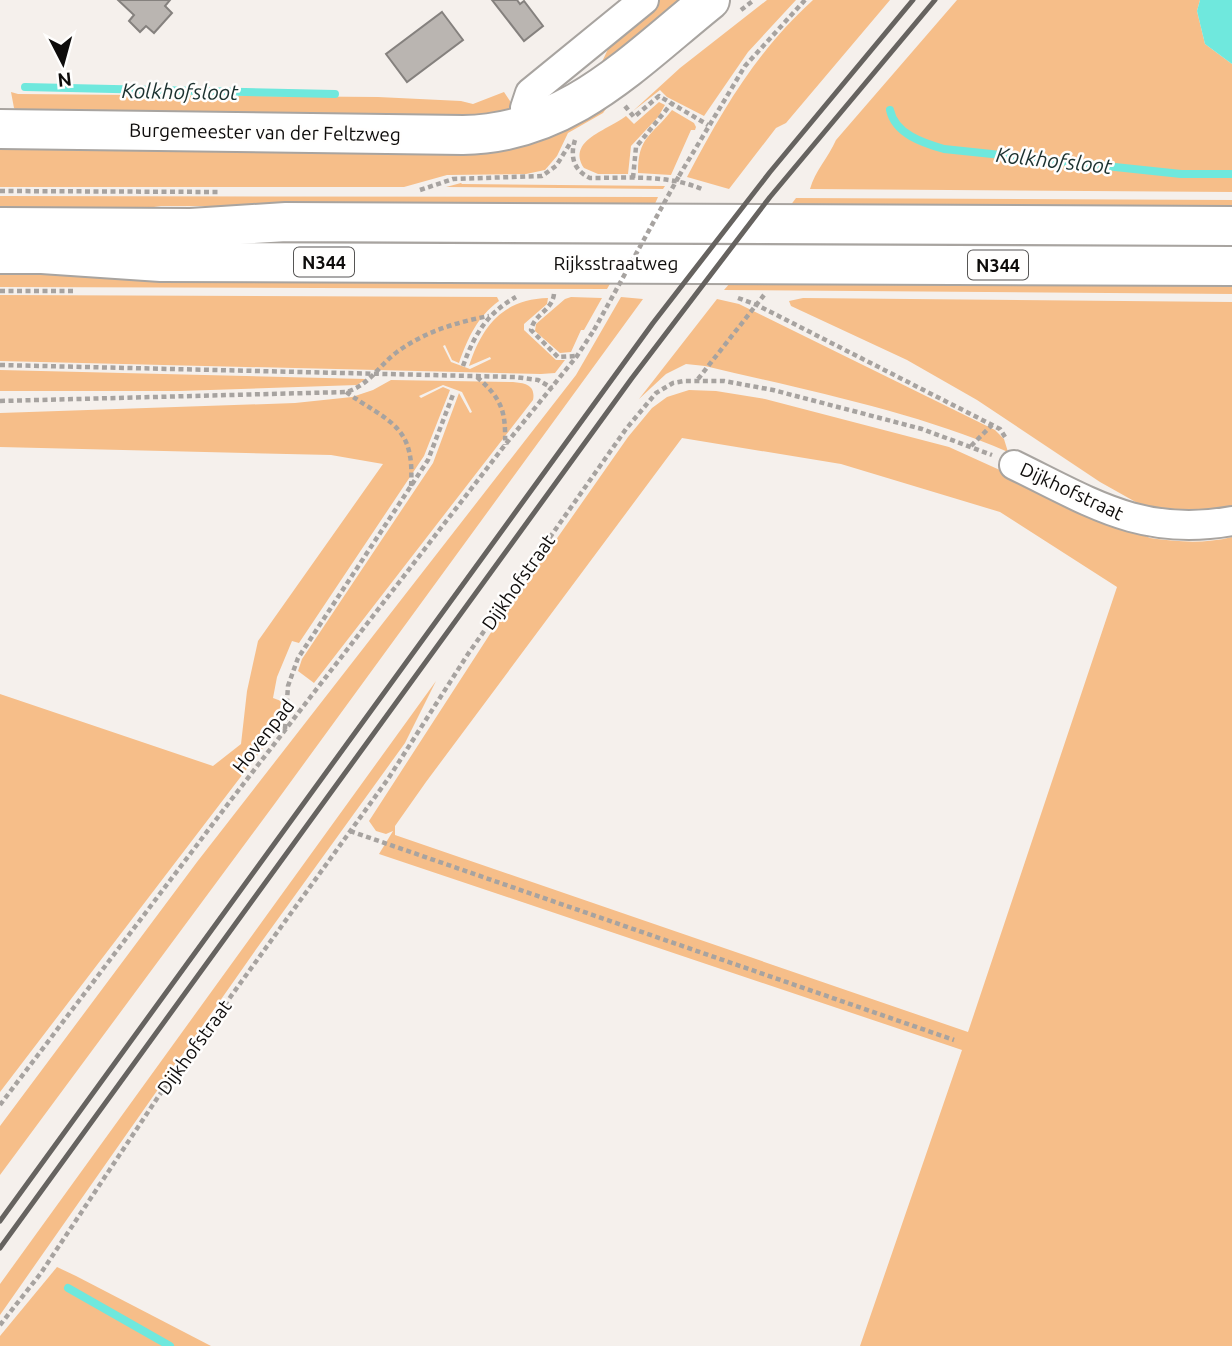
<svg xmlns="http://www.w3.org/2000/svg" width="1232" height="1346" viewBox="0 0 1232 1346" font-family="Ubuntu,sans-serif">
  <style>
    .green { fill: #f6be89; fill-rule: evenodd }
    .water { fill: #6fe8dd }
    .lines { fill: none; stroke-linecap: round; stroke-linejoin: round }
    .stream { stroke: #6fe8dd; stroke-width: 8 }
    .building { fill: #bab5b1; stroke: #85817e; stroke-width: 2 }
    .street-casing { stroke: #a8a4a0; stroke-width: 32 }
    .secondary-casing { stroke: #a8a4a0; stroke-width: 42 }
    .primary-casing { stroke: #a8a4a0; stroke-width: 42 }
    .path { stroke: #a7a3a0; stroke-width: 4.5; stroke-dasharray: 5 3.5; stroke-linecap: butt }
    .street { stroke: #fff; stroke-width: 28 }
    .secondary { stroke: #fff; stroke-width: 38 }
    .primary { stroke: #fff; stroke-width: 38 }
    .rail { stroke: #666360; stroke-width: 5 }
    .path-bridge { stroke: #a7a3a0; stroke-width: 4.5; stroke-dasharray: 5 3.5; stroke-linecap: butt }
    .labels { text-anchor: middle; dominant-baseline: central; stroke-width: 5; stroke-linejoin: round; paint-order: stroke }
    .shield { fill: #fffefd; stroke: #565554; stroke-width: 2 }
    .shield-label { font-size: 18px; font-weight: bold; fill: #0e0c0b }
    .street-label { font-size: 19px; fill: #0e0c0b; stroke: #fffefd }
    .water-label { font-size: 21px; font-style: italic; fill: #1c3230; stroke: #fffefd }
  </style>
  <rect width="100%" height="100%" fill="#f5f0ec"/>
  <!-- green -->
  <g class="green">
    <path d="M657 0H690L600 66 609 47 605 42Z"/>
    <path d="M767 0H796L748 52 704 116 667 97 660 90 633 111 680 68Z"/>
    <path d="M813 0H890L786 123 776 128 729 189 687 177C723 109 756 52 813 0Z"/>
    <path d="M957 0H1200L1197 11 1205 44 1232 64V192L810 189C815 171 828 158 836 140Z"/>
    <path d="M11 92 18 94 378 97 461 101 473 104 504 92 512 104 503 116 504 119 21 115 14 108Z"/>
    <path d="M611 102 603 113 568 133 557 156 545 170 526 174 447 175 404 187H0V142L463 148Z"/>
    <path d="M659 102 665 105 658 117 631 146 628 174H598L584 168C566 140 609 130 626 116L634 124Z"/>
    <path d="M672 110 694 123 696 127 695 130H691L671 175 638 173C638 136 651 137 672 110Z"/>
    <path d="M461 183 462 184 665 186 663 189 446 187Z"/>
    <path d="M0 196 658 197 654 206 456 203 455 207 161 206 103 214 0 215Z"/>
    <path d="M796 198 1232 200V210H1181L1179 205 1177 207 790 206Z"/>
    <path d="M0 267 453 281 455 283 458 281 611 282 607 289 0 287Z"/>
    <path d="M1181 281H1232V294L724 290 730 283 1179 286Z"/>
    <path d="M0 295 497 297 499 301C477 317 468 338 459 363L452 360 445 345 443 346 451 362 470 369 491 359 490 357 469 366C482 326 503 299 548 298L547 304 524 324V330L556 360H565L555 373 541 374 0 361Z"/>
    <path d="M571 297 602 298 584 330H581L571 352 560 353 535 331 536 324 565 299Z"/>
    <path d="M621 297 643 299 276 802 0 1175V1126L197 862 576 375Z"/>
    <path d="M803 298 1232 302V510L1204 514 1141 505 1100 482 977 400 907 360 791 306 789 301Z"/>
    <path d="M717 299 739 304 995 430 1004 439 1008 452C913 411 805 390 705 366L686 364 666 374 639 399Z"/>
    <path d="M0 370 366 379 357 385 180 391H0Z"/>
    <path d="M391 380 513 382C525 383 536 385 533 400L314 683 298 671 302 659 433 463 459 393 470 413 472 412 462 392 443 385 419 396 421 398 443 387 450 390 424 456 299 643 292 641 277 677 273 698 281 701 278 728 0 1092V694L213 766 241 744 247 691 258 641 383 464 331 455 0 447V413L295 403 352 397 373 390Z"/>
    <path d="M689 390 716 391 765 399 949 447 1150 538C1178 542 1204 544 1232 537V1346H860L962 1050 379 854 393 831 386 834 376 831 369 821 490 634 628 437 652 408 667 397ZM682 438 841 464 1000 512 1117 587 968 1032 395 835V826L426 782Z"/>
    <path d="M436 681 405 743 257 948 0 1315V1284Z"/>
    <path d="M57 1267 76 1276 211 1346H0V1336Z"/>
  </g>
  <!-- water -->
  <path class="water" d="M1200 0H1232V64L1205 44 1197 11Z"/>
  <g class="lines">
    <!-- stream -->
    <g class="stream">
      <path d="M25 87 335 94"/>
      <path d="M890 110C895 134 923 143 944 149L1181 174H1232"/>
      <path d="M68 1288 170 1346"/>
    </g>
  </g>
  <!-- building -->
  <g class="building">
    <path d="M118 0H170L165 6 172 13 154 33 146 26 140 32 129 21 134 15Z"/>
    <path d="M492 0H517L520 4 524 1 543 26 524 41Z"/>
    <path d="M442 12 463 40 407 82 386 54Z"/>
  </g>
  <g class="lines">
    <!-- street casing -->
    <g class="street-casing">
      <g id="street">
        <path d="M530 126 525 108 530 93 644 0"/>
        <path d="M1014 465C1092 503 1142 537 1232 521"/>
      </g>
    </g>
    <!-- secondary casing -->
    <g class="secondary-casing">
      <path id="secondary" d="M0 129 463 135C567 134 634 61 710 0"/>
    </g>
    <!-- primary casing -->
    <g class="primary-casing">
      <g id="primary">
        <path d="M0 227 191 228 286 222 1232 226"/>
        <path d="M0 254H42L161 262 1232 266"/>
      </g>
    </g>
    <!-- path -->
    <g class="path">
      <path d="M741 10 754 0"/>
      <path d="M625 106 634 117 659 96 708 125"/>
      <path d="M575 140C570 156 573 170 590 178 628 178 669 174 704 190"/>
      <path d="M679 176 745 66 805 0"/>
      <path d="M633 178 636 147 671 104"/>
      <path d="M420 190 453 179 542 176 556 166 571 142"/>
      <path d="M0 191 220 192"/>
      <path d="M0 291H76"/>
      <path d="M554 294C552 311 534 314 531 330L558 357 577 356"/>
      <path d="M738 298 757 305 1000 429 1007 440"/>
      <path d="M0 365 515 377 538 380 552 388"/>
      <path d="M463 366C474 335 487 313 516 297"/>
      <path d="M477 377C502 399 506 411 505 445"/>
      <path d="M698 379 764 295"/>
      <path d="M346 392C390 423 415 425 411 486"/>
      <path d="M0 401 346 392C370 385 378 366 397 352 424 332 457 322 489 316"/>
      <path d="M971 446 992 425"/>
      <path d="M285 729 288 686 298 658 428 460 454 392"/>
      <path d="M350 831 954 1040"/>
      <path d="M0 1105 231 800 505 445 577 356 594 330"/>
      <path d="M0 1325 41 1273 158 1097 388 779 468 654 626 429 656 393 673 383 684 381H724L773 390 922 429 992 455"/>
    </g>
    <!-- street -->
    <use href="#street" class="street"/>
    <!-- secondary -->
    <use href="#secondary" class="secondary"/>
    <!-- primary -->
    <use href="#primary" class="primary"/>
    <!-- rail -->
    <g class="rail">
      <path d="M0 1221 653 323 770 172 913 0"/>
      <path d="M0 1248 632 378 770 197 935 0"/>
    </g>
    <!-- path-bridge -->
    <path class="path-bridge" d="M594 330 679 176"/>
  </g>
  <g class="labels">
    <!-- shield labels -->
    <g class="shield">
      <rect x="294" y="247.5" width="60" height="29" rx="5"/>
      <rect x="968" y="250.5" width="60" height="29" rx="5"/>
    </g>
    <g class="shield-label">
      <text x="324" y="262">N344</text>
      <text x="998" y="265">N344</text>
    </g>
    <!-- street labels -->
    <g class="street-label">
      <text transform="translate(265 132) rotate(1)">Burgemeester van der Feltzweg</text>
      <text x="616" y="263">Rijksstraatweg</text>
      <text transform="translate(1072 491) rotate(25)">Dijkhofstraat</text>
      <text transform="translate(518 582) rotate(-55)">Dijkhofstraat</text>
      <text transform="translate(263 736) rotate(-52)">Hovenpad</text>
      <text transform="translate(194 1047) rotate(-54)">Dijkhofstraat</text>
    </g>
    <!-- water labels -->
    <g class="water-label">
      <text transform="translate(180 91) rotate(1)">Kolkhofsloot</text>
      <text transform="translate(1054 160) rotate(6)">Kolkhofsloot</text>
    </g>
  </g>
  <!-- north arrow -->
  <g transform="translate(63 63) rotate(174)" stroke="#fffefd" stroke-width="5" paint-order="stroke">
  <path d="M0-5L12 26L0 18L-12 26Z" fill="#0e0c0b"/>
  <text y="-10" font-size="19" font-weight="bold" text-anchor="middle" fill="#0e0c0b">N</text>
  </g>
</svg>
